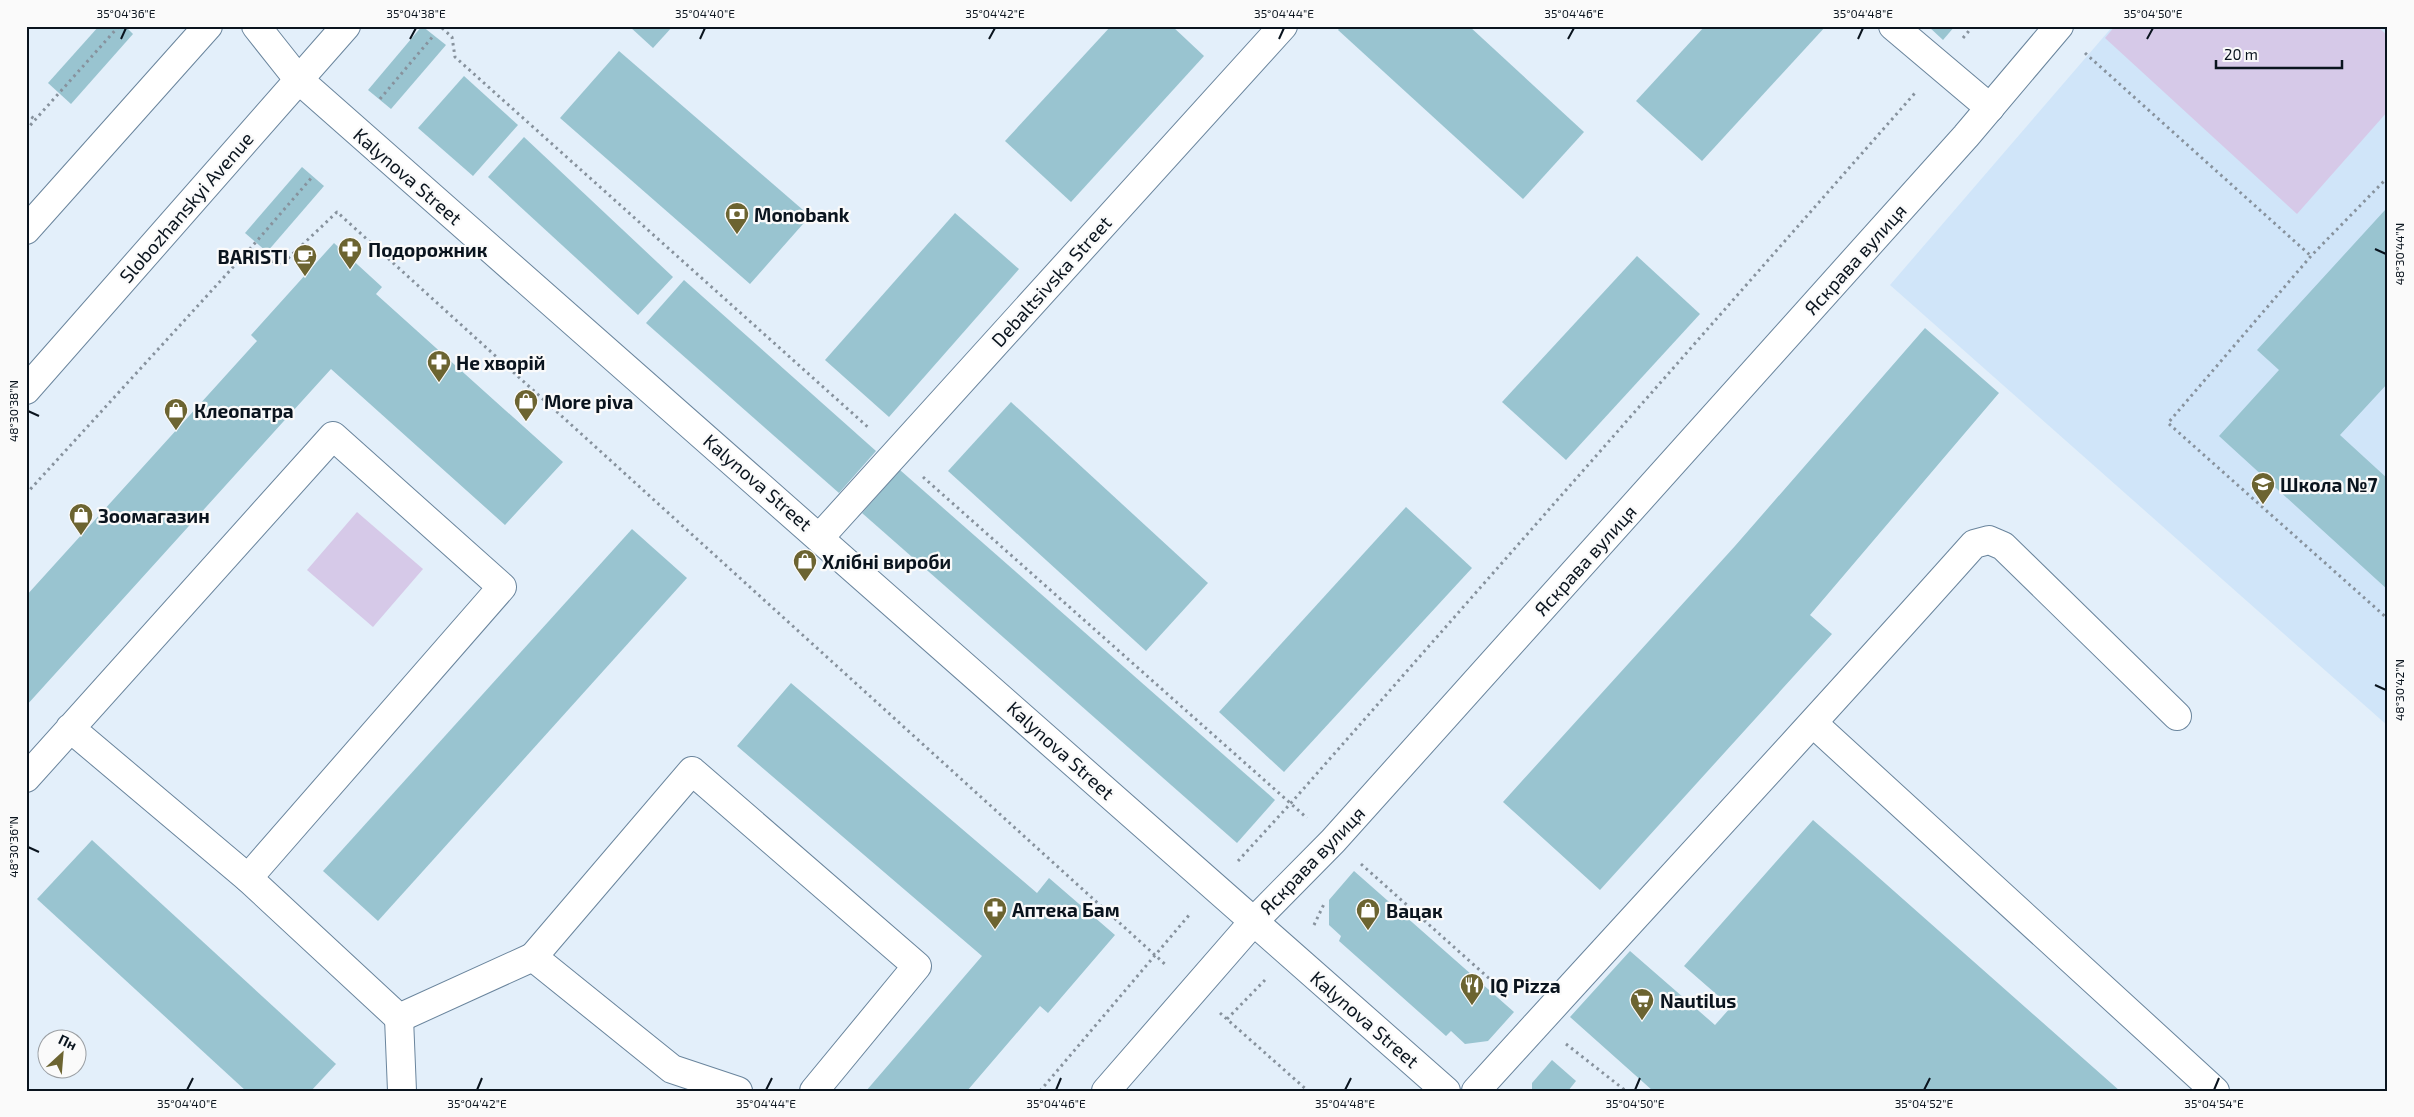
<svg xmlns="http://www.w3.org/2000/svg" width="2414" height="1117" viewBox="0 0 2414 1117" font-family="'Exo 2',sans-serif">
  <style>
    .built { fill: #d0e5f9 }
    .green { fill: #d6c9e8 }
    .building { fill: #99c4d0 }
    .lines { fill: none; stroke-linecap: round; stroke-linejoin: round }
    .minor-casing { stroke: #6a859d; stroke-width: 30 }
    .major-casing { stroke: #6a859d; stroke-width: 30 }
    .path { stroke: #87929d; stroke-width: 3; stroke-dasharray: 2.5 4; stroke-linecap: butt }
    .minor { stroke: #fff; stroke-width: 28 }
    .major { stroke: #fff; stroke-width: 28 }
    .ticks { fill: none; stroke: #0a141e; stroke-width: 2 }
    .labels { text-anchor: middle; dominant-baseline: central; stroke-width: 4.5; stroke-linejoin: round; paint-order: stroke }
    .street-label { font-size: 19px; fill: #0a141e; stroke: #fafafa }
    .poi-label { font-size: 19px; font-weight: bold; fill: #0a141e; stroke: #fafafa; text-anchor: start }
    .neatline { fill: none; stroke: #0a141e; stroke-width: 2 }
    .ticks-label { font-size: 12px; text-anchor: middle; fill: #0a141e }
  </style>
  <rect width="100%" height="100%" fill="#e3effa"/>
  <!-- built -->
  <path class="built" d="M2113 26H2388V726L1890 285Z"/>
  <!-- green -->
  <g class="green">
    <path d="M2115 26H2377L2388 36V111L2297 214 2105 38Z"/>
    <path d="M357 512 423 569 373 627 307 570Z"/>
  </g>
  <!-- building -->
  <g class="building">
    <path d="M99 26H125L133 34 71 104 48 83Z"/>
    <path d="M422 26 446 45 391 109 368 90Z"/>
    <path d="M629 26H673L653 48Z"/>
    <path d="M1111 26H1172L1204 56 1071 202 1005 141Z"/>
    <path d="M1341 26H1469L1584 132 1523 199 1338 30Z"/>
    <path d="M1705 26H1826L1702 161 1636 101Z"/>
    <path d="M1928 26H1955L1943 40Z"/>
    <path d="M619 51 810 216 750 284 560 118Z"/>
    <path d="M464 76 518 125 473 176 418 128Z"/>
    <path d="M524 137 673 277 638 315 488 177Z"/>
    <path d="M302 167 324 186 267 252 245 233Z"/>
    <path d="M2385 210 2388 212V383L2340 435 2388 479V590L2219 436 2279 370 2257 350Z"/>
    <path d="M955 213 1019 269 889 417 825 360Z"/>
    <path d="M334 243 382 287 376 294 563 462 505 525 331 369 26 706V596L257 341 251 335Z"/>
    <path d="M1637 256 1700 314 1566 460 1502 402Z"/>
    <path d="M684 280 876 451 839 493 646 323Z"/>
    <path d="M1925 328 1999 393 1810 615 1832 634 1600 890 1503 802 1735 546Z"/>
    <path d="M1011 402 1208 583 1146 651 948 471Z"/>
    <path d="M900 470 1275 800 1237 843 862 513Z"/>
    <path d="M1406 507 1472 568 1284 772 1219 712Z"/>
    <path d="M632 529 687 578 378 921 323 871Z"/>
    <path d="M791 683 1037 893 1049 878 1115 935 1048 1013 1040 1006 967 1091H866L982 956 737 746Z"/>
    <path d="M1813 820 1860 861 2120 1091H1653L1570 1017 1630 951 1715 1025 1731 1007 1684 966Z"/>
    <path d="M92 840 336 1064 311 1091H246L37 899Z"/>
    <path d="M1354 871 1514 1012 1488 1041 1465 1044 1451 1031 1446 1036 1339 941 1341 936 1329 925V900Z"/>
    <path d="M1552 1060 1576 1081 1568 1091H1532V1083Z"/>
  </g>
  <g class="lines">
    <!-- minor casing -->
    <g class="minor-casing">
      <g id="minor">
        <path d="M1893 26 1990 108"/>
        <path d="M298 79 1446 1091"/>
        <path d="M820 537 1283 26"/>
        <path d="M1814 724 2215 1091"/>
        <path d="M26 778 333 436 502 587 248 878 70 728"/>
        <path d="M248 878 399 1018 533 957"/>
        <path d="M399 1018 402 1091"/>
        <path d="M738 1091 672 1069 533 957 692 771 917 966 814 1091"/>
        <path d="M1106 1091 1254 921 1333 841 1966 136 2059 26"/>
        <path d="M1476 1091C1642 908 1810 728 1974 544L1989 540 2003 546 2177 716"/>
      </g>
    </g>
    <!-- major casing -->
    <g class="major-casing">
      <g id="major">
        <path d="M256 26 298 79"/>
        <path d="M26 230 208 26"/>
        <path d="M26 390 346 26"/>
      </g>
    </g>
    <!-- path -->
    <g class="path">
      <path d="M442 28 452 37 455 57 870 429"/>
      <path d="M1963 38 1973 26"/>
      <path d="M2085 53 2311 256"/>
      <path d="M380 99 434 35"/>
      <path d="M26 113 36 120"/>
      <path d="M26 130 119 26"/>
      <path d="M2388 177 2311 256 2168 423 2388 619"/>
      <path d="M248 251 281 265 337 212 1167 966"/>
      <path d="M923 477 1307 818"/>
      <path d="M26 494 256 242 313 176"/>
      <path d="M1238 861 1291 803 1915 93"/>
      <path d="M1361 864 1511 998"/>
      <path d="M1314 925 1324 904"/>
      <path d="M1220 1013 1308 1091"/>
      <path d="M1227 1019 1265 980"/>
      <path d="M1566 1044 1626 1091"/>
      <path d="M1040 1091 1190 914"/>
    </g>
    <!-- minor -->
    <use href="#minor" class="minor"/>
    <!-- major -->
    <use href="#major" class="major"/>
  </g>
  <!-- ticks -->
  <path class="ticks" d="M121 39 126 28M410 39 416 28M700 39 705 28M989 39 995 28M1279 39 1284 28M1568 39 1574 28M1858 39 1863 28M2147 39 2153 28M2375 249 2386 254M28 411 39 416M2375 685 2386 690M28 847 39 852M187 1090 193 1078M477 1090 482 1078M766 1090 772 1078M1056 1090 1061 1078M1345 1090 1351 1078M1635 1090 1640 1078M1924 1090 1930 1078M2214 1090 2219 1078"/>
  <!-- icons -->
  <defs>
    <g id="bank-pin" transform="scale(1.25)"><path d="M0 17L-7.5 6A9.5 9.5 0 1 1 7.5 6Z" fill="#6c6431" stroke="#fafafa"/><path d="M-6-4H6V4H-6ZM0-2.3a2.3 2.3 0 1 0 0 4.6a2.3 2.3 0 1 0 0-4.6Z" fill="#fff"/></g>
    <g id="pharmacy-pin" transform="scale(1.25)"><path d="M0 17L-7.5 6A9.5 9.5 0 1 1 7.5 6Z" fill="#6c6431" stroke="#fafafa"/><path d="M-2-6h4v4h4v4h-4v4h-4v-4h-4v-4h4Z" fill="#fff"/></g>
    <g id="cafe-pin" transform="scale(1.25)"><path d="M0 17L-7.5 6A9.5 9.5 0 1 1 7.5 6Z" fill="#6c6431" stroke="#fafafa"/><path d="M-5.5-4.5H6V0H3Q3 3.5 0 3.5H-2.5Q-5.5 3.5-5.5 0ZM3-3.2v2h1.7v-2ZM-6 4.5H4V6H-6Z" fill="#fff"/></g>
    <g id="shop-pin" transform="scale(1.25)"><path d="M0 17L-7.5 6A9.5 9.5 0 1 1 7.5 6Z" fill="#6c6431" stroke="#fafafa"/><path d="M-5-2.5h2.3a2.7 3.5 0 0 1 5.4 0H5L5.5 6h-11ZM-1.5-2.5h3a1.5 2.3 0 0 0-3 0Z" fill="#fff"/></g>
    <g id="school-pin" transform="scale(1.25)"><path d="M0 17L-7.5 6A9.5 9.5 0 1 1 7.5 6Z" fill="#6c6431" stroke="#fafafa"/><path d="M0-5L7-2L0 1L-7-2ZM-4 1L0 2.5L4 1V4Q0 6-4 4Z" fill="#fff"/></g>
    <g id="restaurant-pin" transform="scale(1.25)"><path d="M0 17L-7.5 6A9.5 9.5 0 1 1 7.5 6Z" fill="#6c6431" stroke="#fafafa"/><path d="M-5-6h1v4h1v-4h1v4h1v-4h1v5L-1.5 .5V6h-2V.5L-5-1ZM5-6V6H3V1.5H1.5Q1.5-4 5-6Z" fill="#fff"/></g>
    <g id="supermarket-pin" transform="scale(1.25)"><path d="M0 17L-7.5 6A9.5 9.5 0 1 1 7.5 6Z" fill="#6c6431" stroke="#fafafa"/><path d="M-6-5.5h2.5l.6 2H6L4.5 2H-2.5L-4.4-4H-6ZM-1.5 3.2a1.3 1.3 0 1 0 .1 0ZM3 3.2a1.3 1.3 0 1 0 .1 0Z" fill="#fff"/></g>
  </defs>
  <g fill-rule="evenodd">
    <use href="#bank-pin" x="737" y="214"/>
    <use href="#pharmacy-pin" x="350" y="249"/>
    <use href="#cafe-pin" x="305" y="256"/>
    <use href="#pharmacy-pin" x="439" y="362"/>
    <use href="#shop-pin" x="526" y="401"/>
    <use href="#shop-pin" x="176" y="410"/>
    <use href="#school-pin" x="2263" y="484"/>
    <use href="#shop-pin" x="81" y="515"/>
    <use href="#shop-pin" x="805" y="561"/>
    <use href="#pharmacy-pin" x="995" y="909"/>
    <use href="#shop-pin" x="1368" y="910"/>
    <use href="#restaurant-pin" x="1472" y="985"/>
    <use href="#supermarket-pin" x="1642" y="1000"/>
  </g>
  <g class="labels">
    <!-- street labels -->
    <g class="street-label">
      <text transform="translate(408 176) rotate(41)">Kalynova Street</text>
      <text transform="translate(186 207) rotate(-49)">Slobozhanskyi Avenue</text>
      <text transform="translate(1855 259) rotate(-48)">Яскрава вулиця</text>
      <text transform="translate(1051 281) rotate(-48)">Debaltsivska Street</text>
      <text transform="translate(758 482) rotate(41)">Kalynova Street</text>
      <text transform="translate(1585 560) rotate(-48)">Яскрава вулиця</text>
      <text transform="translate(1061 750) rotate(42)">Kalynova Street</text>
      <text transform="translate(1312 860) rotate(-46)">Яскрава вулиця</text>
      <text transform="translate(1365 1019) rotate(41)">Kalynova Street</text>
    </g>
    <!-- poi labels -->
    <g class="poi-label">
      <text x="754" y="214">Monobank</text>
      <text x="368" y="249">Подорожник</text>
      <text x="288" y="256" text-anchor="end">BARISTI</text>
      <text x="456" y="362">Не хворій</text>
      <text x="544" y="401">More piva</text>
      <text x="194" y="410">Клеопатра</text>
      <text x="2280" y="484">Школа №7</text>
      <text x="98" y="515">Зоомагазин</text>
      <text x="822" y="561">Хлібні вироби</text>
      <text x="1012" y="909">Аптека Бам</text>
      <text x="1386" y="910">Вацак</text>
      <text x="1490" y="985">IQ Pizza</text>
      <text x="1660" y="1000">Nautilus</text>
    </g>
  </g>
  <!-- border -->
  <rect width="2414" height="1117" fill="none" stroke="#fafafa" stroke-width="55"/>
  <!-- north arrow -->
  <g transform="translate(62 1054) rotate(26)"><circle r="24" fill="#fafafa" stroke="#9a9ea2"/>
  <path d="M0-4L9 19L0 12L-9 19Z" fill="#6c6431"/>
  <text y="-8" font-size="14" font-weight="bold" text-anchor="middle" fill="#0a141e">Пн</text>
  </g>
  <!-- scale -->
  <path d="M2216 60v8h126v-8" fill="none" stroke="#0a141e" stroke-width="2.5"/>
  <text x="2224" y="60" font-size="15" fill="#0a141e" stroke="#fafafa" stroke-width="4" paint-order="stroke">20 m</text>
  <rect x="28" y="28" width="2358" height="1062" class="neatline"/>
  <g class="ticks-label">
    <text x="126" y="18">35°04'36"E</text>
    <text x="416" y="18">35°04'38"E</text>
    <text x="705" y="18">35°04'40"E</text>
    <text x="995" y="18">35°04'42"E</text>
    <text x="1284" y="18">35°04'44"E</text>
    <text x="1574" y="18">35°04'46"E</text>
    <text x="1863" y="18">35°04'48"E</text>
    <text x="2153" y="18">35°04'50"E</text>
    <text transform="translate(2400 254) rotate(-90)" y="4">48°30'44"N</text>
    <text transform="translate(14 411) rotate(-90)" y="4">48°30'38"N</text>
    <text transform="translate(2400 690) rotate(-90)" y="4">48°30'42"N</text>
    <text transform="translate(14 847) rotate(-90)" y="4">48°30'36"N</text>
    <text x="187" y="1108">35°04'40"E</text>
    <text x="477" y="1108">35°04'42"E</text>
    <text x="766" y="1108">35°04'44"E</text>
    <text x="1056" y="1108">35°04'46"E</text>
    <text x="1345" y="1108">35°04'48"E</text>
    <text x="1635" y="1108">35°04'50"E</text>
    <text x="1924" y="1108">35°04'52"E</text>
    <text x="2214" y="1108">35°04'54"E</text>
  </g>
</svg>
